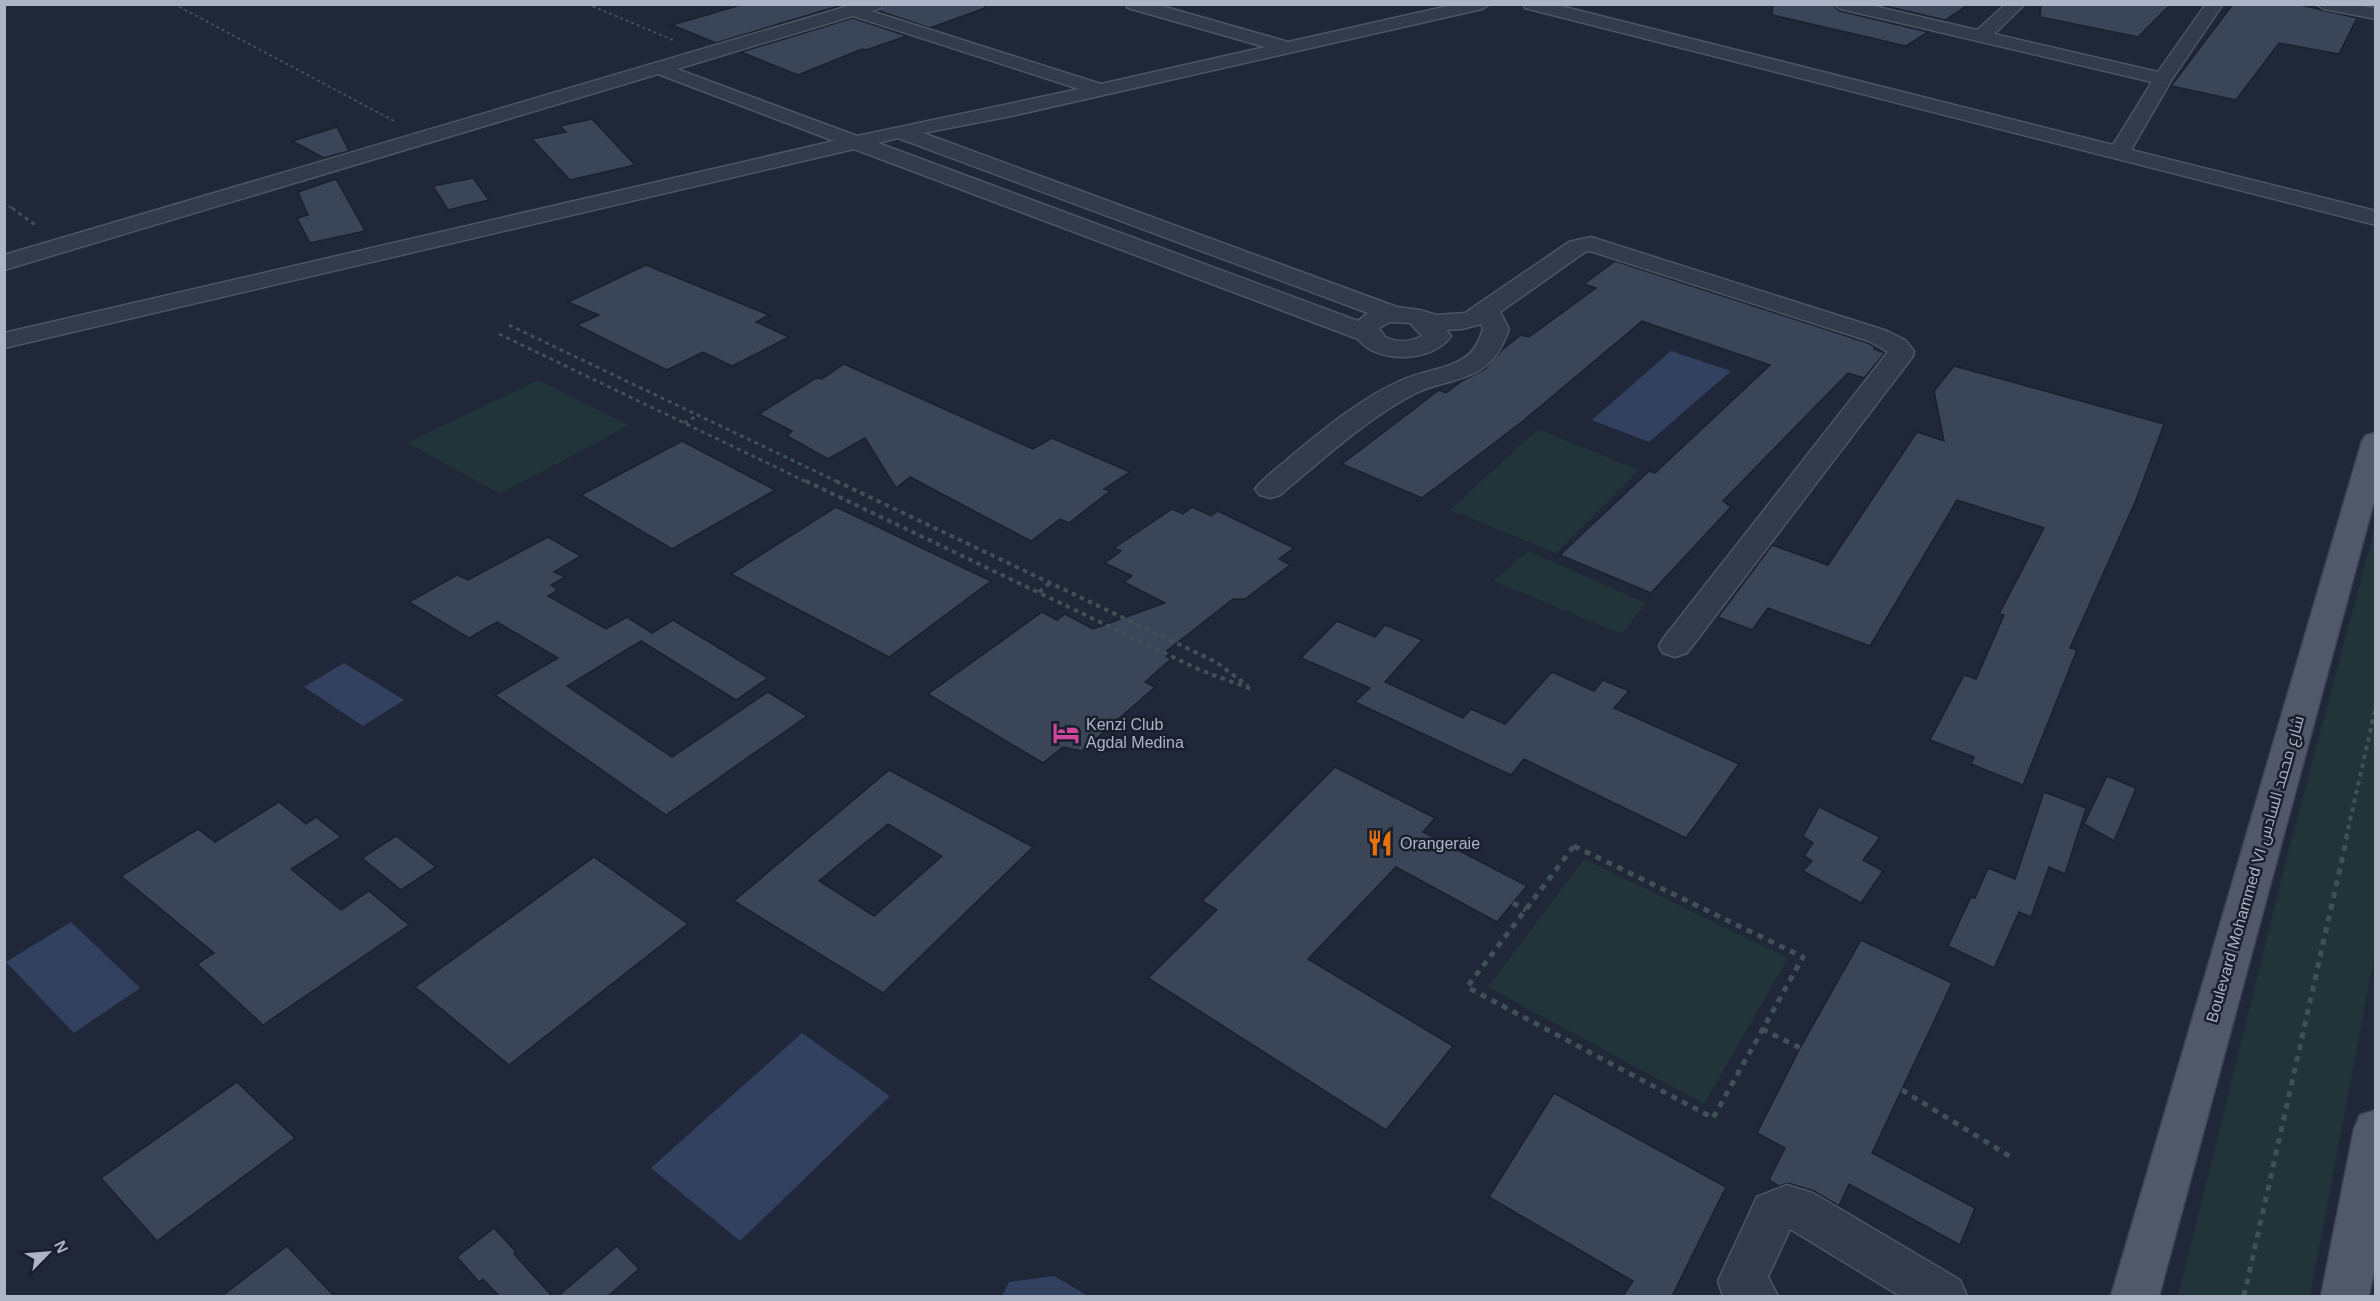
<svg xmlns="http://www.w3.org/2000/svg" width="2380" height="1301" viewBox="0 0 2380 1301" font-family="Arial,Cairo,sans-serif">
  <style>
    .green { fill: #213439 }
    .water { fill: #324160 }
    .building { fill: #3b4558; stroke: #1a212f; stroke-width: 1.5; fill-rule: evenodd }
    .lines { fill: none; stroke-linecap: round; stroke-linejoin: round }
    .minor-casing { stroke: #4d5463; stroke-width: 3 }
    .major-casing { stroke: #3c4352; stroke-width: 3 }
    .path-far3 { stroke: #3f5157; stroke-width: 2; stroke-dasharray: 3 3; stroke-linecap: butt }
    .path-far2 { stroke: #3f5157; stroke-width: 3; stroke-dasharray: 4 4; stroke-linecap: butt }
    .path-far1 { stroke: #3f5157; stroke-width: 4; stroke-dasharray: 4.5 4.5; stroke-linecap: butt }
    .path { stroke: #3f5157; stroke-width: 5; stroke-dasharray: 6 6; stroke-linecap: butt }
    .minor { fill: #333a49; fill-rule: evenodd }
    .major { fill: #515869; fill-rule: evenodd }
    .labels { text-anchor: middle; dominant-baseline: central; stroke-width: 5; stroke-linejoin: round; paint-order: stroke }
    .poi-label { font-size: 16px; fill: #adb4c5; stroke: #191f2d; text-anchor: start }
    .street-label { font-size: 16px; fill: #adb4c5; stroke: #191f2d }
  </style>
  <rect width="100%" height="100%" fill="#1f2738"/>
  <!-- green -->
  <g class="green">
    <path d="M537 380 629 425 500 494 408 443Z"/>
    <path d="M1538 429 1639 470 1556 553 1450 510Z"/>
    <path d="M2375 527V953L2310 1296H2178L2290 845Z"/>
    <path d="M1528 551 1646 603 1622 634 1493 581Z"/>
    <path d="M1584 859 1788 958 1704 1104 1488 987Z"/>
  </g>
  <!-- water -->
  <g class="water">
    <path d="M1671 351 1731 371 1649 442 1592 420Z"/>
    <path d="M344 663 404 700 363 726 304 687Z"/>
    <path d="M71 922 140 988 74 1033 6 962Z"/>
    <path d="M802 1033 890 1096 740 1241 651 1168Z"/>
    <path d="M1054 1276 1088 1296H1002L1009 1282Z"/>
  </g>
  <!-- building -->
  <g class="building">
    <path d="M744 4H845L716 43 672 25Z"/>
    <path d="M885 4H984L985 8 930 28 879 11Z"/>
    <path d="M1773 4H1831L1840 11 1928 32 1906 46 1772 15Z"/>
    <path d="M1877 4H1969L1945 20Z"/>
    <path d="M2041 4H2171L2138 37 2040 17Z"/>
    <path d="M2233 4H2296L2357 18 2339 54 2279 43 2236 100 2171 86Z"/>
    <path d="M853 18 907 36 866 50 862 49 798 75 741 52Z"/>
    <path d="M592 119 635 165 570 180 532 139 566 132 560 126Z"/>
    <path d="M337 127 349 151 324 158 292 141Z"/>
    <path d="M473 178 489 200 448 210 433 186Z"/>
    <path d="M336 179 365 231 310 243 297 218 308 215 298 192Z"/>
    <path d="M1615 261 1868 343 1875 347 1874 349 1885 353 1864 378 1848 373 1723 501 1731 507 1651 593 1560 555 1649 471 1655 473 1770 365 1642 321 1523 421 1422 498 1342 464 1439 390 1446 393 1462 381 1485 369 1503 349 1521 335 1529 337 1596 288 1584 284Z"/>
    <path d="M646 265 769 315 756 322 789 337 732 366 703 352 667 370 577 325 599 315 568 302Z"/>
    <path d="M844 364 1033 449 1052 438 1130 472 1104 489 1110 491 1069 523 1060 519 1031 541 910 477 896 488 865 438 828 459 787 436 792 431 759 414 816 378 822 379Z"/>
    <path d="M1954 366 2164 424 2136 500 2070 648 2077 650 2023 785 1971 764 1974 757 1930 740 1964 675 1976 679 2004 615 1999 614 2044 528 1957 500 1870 646 1768 608 1752 630 1718 617 1772 545 1828 565 1917 432 1944 441 1934 391Z"/>
    <path d="M682 441 775 490 672 549 581 495Z"/>
    <path d="M836 507 991 581 889 657 731 574Z"/>
    <path d="M1192 507 1211 516 1218 511 1294 548 1279 559 1290 565 1245 599H1233L1163 654 1171 659 1145 682 1155 687 1082 751 1063 747 1043 763 928 694 1042 612 1057 620 1065 614 1093 629 1165 603 1124 582 1132 576 1105 563 1121 551 1114 548 1172 509 1183 514Z"/>
    <path d="M548 537 581 556 554 572 565 577 551 585 558 590 548 596 606 629 627 617 652 633 673 620 768 678 736 700 641 641 567 686 672 757 768 692 807 716 666 815 495 695 558 658 497 622 469 638 409 602 457 575 468 580Z"/>
    <path d="M1337 621 1375 637 1385 625 1422 640 1385 682 1463 718 1471 709 1505 724 1552 672 1594 691 1603 680 1629 691 1614 708 1739 764 1686 838 1524 759 1511 775 1355 702 1370 688 1301 658Z"/>
    <path d="M1335 767 1435 818 1423 832 1527 886 1497 922 1396 867 1308 959 1453 1046 1386 1130 1148 978 1217 910 1202 901Z"/>
    <path d="M889 770 1033 847 883 993 734 901ZM888 824 942 856 874 916 819 881Z"/>
    <path d="M2107 776 2136 788 2114 841 2084 824Z"/>
    <path d="M2044 792 2086 808 2065 874 2049 867 2031 917 2019 912 1994 968 1948 946 1971 897 1975 898 1988 868 2015 879Z"/>
    <path d="M279 802 306 824 316 817 341 837 291 869 341 910 369 891 409 925 263 1025 197 964 214 953 121 876 198 829 215 842Z"/>
    <path d="M1819 807 1880 837 1863 860 1883 871 1861 903 1803 871 1812 861 1804 856 1813 843 1803 836Z"/>
    <path d="M396 836 436 867 401 890 362 858Z"/>
    <path d="M594 857 688 924 509 1065 415 987Z"/>
    <path d="M1861 940 1952 983 1872 1153 1975 1208 1960 1245 1849 1184 1839 1206 1814 1191 1788 1183 1779 1186 1769 1180 1785 1148 1757 1133 1800 1048Z"/>
    <path d="M237 1082 295 1138 157 1241 101 1178Z"/>
    <path d="M1554 1093 1726 1187 1672 1296H1623L1633 1281 1489 1197Z"/>
    <path d="M494 1228 516 1252 514 1254 552 1296H499L483 1279 479 1282 457 1257Z"/>
    <path d="M287 1246 334 1296H222Z"/>
    <path d="M617 1246 639 1269 608 1296H558Z"/>
  </g>
  <g class="lines">
    <!-- minor casing -->
    <g class="minor-casing">
      <g id="minor">
        <path d="M855 4H883L881 8 871 11 1101 84 1265 47 1128 8 1126 4H1155L1288 42 1457 4H1490L1482 9 1011 116 923 133 1397 307 1420 310 1436 315 1465 313 1569 242 1591 237 1887 331 1905 340 1914 351 1913 356 1687 653 1675 657 1663 653 1659 646 1663 639 1888 352 1869 341 1590 251 1585 252 1500 312 1509 329C1504 343 1497 358 1484 367 1464 382 1438 382 1416 393 1366 419 1323 459 1280 495L1270 498 1260 495 1255 489C1264 477 1278 468 1289 458 1324 429 1361 398 1402 380 1424 370 1448 370 1467 356 1476 349 1480 339 1483 329L1481 324 1462 329 1446 330 1451 336C1432 363 1377 364 1358 339L854 149 4 348V333L834 141 658 74 4 270V255ZM853 16 1079 89 857 136 677 69ZM898 138 1368 313 1358 321 878 143ZM1390 322 1410 323 1422 336C1410 342 1397 343 1385 337L1379 328Z"/>
        <path d="M1523 4H1553L2113 145 2152 82 1841 9 1833 4H1865L1977 30 2006 4H2025L1994 34 2158 72 2206 4H2223L2172 79 2131 150 2376 211V225L1525 8Z"/>
        <path d="M2316 4H2353L2376 9V19L2324 9Z"/>
        <path d="M1787 1185 1813 1193 1960 1280 1967 1296H1900L1790 1229 1768 1277 1778 1296H1723L1718 1281 1757 1197Z"/>
      </g>
    </g>
    <!-- major casing -->
    <g class="major-casing">
      <g id="major">
        <path d="M2376 433V494L2159 1296H2111L2362 441 2366 435Z"/>
        <path d="M2376 1110V1261L2369 1296H2321L2354 1129 2360 1115Z"/>
      </g>
    </g>
    <!-- path-far3 -->
    <g class="path-far3">
      <path d="M174 4 396 122"/>
      <path d="M587 4 673 40"/>
      <path d="M4 203 14 210"/>
    </g>
    <!-- path-far2 -->
    <g class="path-far2">
      <path d="M12 208 38 227"/>
      <path d="M509 325 840 483"/>
      <path d="M499 334 809 483"/>
      <path d="M684 423 697 416"/>
    </g>
    <!-- path-far1 -->
    <g class="path-far1">
      <path d="M806 481 1200 670 1254 690"/>
      <path d="M836 481 1216 662 1248 686"/>
      <path d="M1039 592 1050 583"/>
      <path d="M2346 838 2376 706"/>
    </g>
    <!-- path -->
    <g class="path">
      <path d="M1574 846 1803 957 1713 1118 1467 987Z"/>
      <path d="M1513 903 1526 910"/>
      <path d="M1762 1029 1800 1048"/>
      <path d="M1902 1090 2014 1159"/>
      <path d="M2244 1296 2347 837"/>
    </g>
    <!-- minor -->
    <use href="#minor" class="minor"/>
    <!-- major -->
    <use href="#major" class="major"/>
  </g>
  <!-- icons -->
  <defs>
    <g id="hotel-bare" transform="scale(2.07)"><path d="M-6-4.5h1.5V1H6V5H4.5V3h-9V5H-6ZM-4 0a1.8 1.8 0 1 1 3.6 0ZM.5 0V-2.5h3Q6-2.5 6 0Z" fill="#d1479c" stroke="#191f2d" stroke-width="2.5" paint-order="stroke"/></g>
    <g id="restaurant-bare" transform="scale(2.07)"><path d="M-5-6h1v4h1v-4h1v4h1v-4h1v5L-1.5 .5V6h-2V.5L-5-1ZM5-6V6H3V1.5H1.5Q1.5-4 5-6Z" fill="#e8710a" stroke="#191f2d" stroke-width="2.5" paint-order="stroke"/></g>
  </defs>
  <g fill-rule="evenodd">
    <use href="#hotel-bare" x="1066" y="733"/>
    <use href="#restaurant-bare" x="1380" y="843"/>
  </g>
  <g class="labels">
    <!-- poi labels -->
    <g class="poi-label">
      <text x="1086" y="724">Kenzi Club<tspan x="1086" dy="18">Agdal Medina</tspan></text>
      <text x="1400" y="843">Orangeraie</text>
    </g>
    <!-- street labels -->
    <g class="street-label">
      <text transform="translate(2255 869) rotate(-74)">Boulevard Mohammed VI شارع محمد السادس</text>
    </g>
  </g>
  <!-- border -->
  <rect width="2380" height="1301" fill="none" stroke="#adb4c5" stroke-width="12"/>
  <!-- north arrow -->
  <g transform="translate(48 1253) rotate(65)" stroke="#191f2d" stroke-width="4.5" paint-order="stroke">
  <path d="M0-4.5L10 22L0 15L-10 22Z" fill="#adb4c5"/>
  <text y="-9" font-size="16" font-weight="bold" text-anchor="middle" fill="#adb4c5">N</text>
  </g>
</svg>
